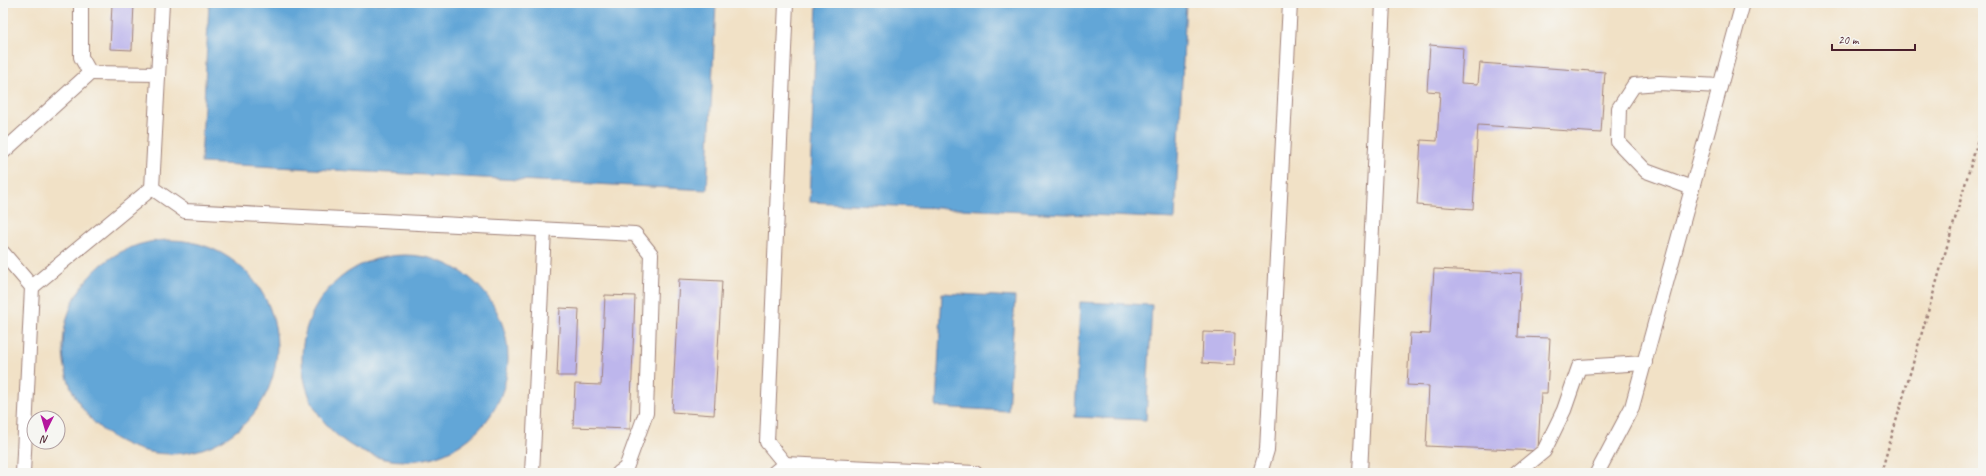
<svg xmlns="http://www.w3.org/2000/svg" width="1986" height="476" viewBox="0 0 1986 476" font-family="Caveat,sans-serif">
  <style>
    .water { fill: #62a6d7; stroke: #566281 }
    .building { fill: #bdb6ec }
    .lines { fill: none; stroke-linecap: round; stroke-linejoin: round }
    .lane-casing { stroke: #9e8078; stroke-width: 16 }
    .path { stroke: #9e8078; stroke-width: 2.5; stroke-dasharray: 3 3; stroke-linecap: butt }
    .lane { stroke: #fff; stroke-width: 14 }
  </style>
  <rect width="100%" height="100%" fill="#f6f6f2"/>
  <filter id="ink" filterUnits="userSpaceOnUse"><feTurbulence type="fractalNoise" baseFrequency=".025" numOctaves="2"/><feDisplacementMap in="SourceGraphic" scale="8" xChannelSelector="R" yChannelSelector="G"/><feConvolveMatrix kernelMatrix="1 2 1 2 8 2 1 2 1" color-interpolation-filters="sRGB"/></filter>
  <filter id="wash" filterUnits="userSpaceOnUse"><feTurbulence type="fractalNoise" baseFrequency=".012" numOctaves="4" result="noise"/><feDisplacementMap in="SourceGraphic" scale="16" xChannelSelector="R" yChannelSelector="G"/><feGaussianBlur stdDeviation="0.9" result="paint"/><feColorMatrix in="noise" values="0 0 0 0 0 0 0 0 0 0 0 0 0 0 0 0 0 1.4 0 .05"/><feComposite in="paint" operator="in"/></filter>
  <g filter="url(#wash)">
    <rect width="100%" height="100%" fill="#f1e1c6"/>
    <!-- water -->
    <g class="water">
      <path d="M209 3H716L707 190 201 163Z"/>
      <path d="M817 3H1186L1175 219 809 202Z"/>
      <circle cx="170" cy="347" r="107"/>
      <circle cx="405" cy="358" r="103"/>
      <path d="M942 293 1015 297 1008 411 936 407Z"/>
      <path d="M1080 302 1152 305 1146 420 1075 417Z"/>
    </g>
    <g id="blocks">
      <!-- building -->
      <g class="building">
        <path d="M112 3H134L132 50 110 49Z"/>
        <path d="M1430 45 1463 48 1461 83 1478 84 1480 63 1605 72 1601 133 1478 125 1473 209 1417 205 1421 140 1437 141 1440 92 1427 91Z"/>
        <path d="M1434 269 1521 273 1518 337 1550 338 1547 393H1541L1538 451 1426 446 1429 386 1407 385 1410 333 1430 334Z"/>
        <path d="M679 279 722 281 714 415 672 412Z"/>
        <path d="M605 295 635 296 630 429 573 427 575 384 601 385Z"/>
        <path d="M560 308 579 309 576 376H557Z"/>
        <path d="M1203 332 1235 333 1234 365 1202 363Z"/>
      </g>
    </g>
  </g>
  <g filter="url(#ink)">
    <use href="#blocks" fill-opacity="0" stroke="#9e8078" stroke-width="1"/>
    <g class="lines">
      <!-- lane casing -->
      <g class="lane-casing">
        <g id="lane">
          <path d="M81 3V57L90 73 158 74"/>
          <path d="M3 152 90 73"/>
          <path d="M152 188 185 211 635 234 651 254 646 413 626 468 619 473"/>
          <path d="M1692 188 1646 171 1618 142 1619 108 1634 85 1659 83 1720 86"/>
          <path d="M3 253 32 287 23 473"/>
          <path d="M32 287 152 188 162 3"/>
          <path d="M785 464 767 442 786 3"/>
          <path d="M532 473 544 230"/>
          <path d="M774 473 785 464 975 473"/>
          <path d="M1260 473 1267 450 1290 3"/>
          <path d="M1360 473 1383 3"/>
          <path d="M1517 473 1544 451 1564 410 1579 367 1645 363"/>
          <path d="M1597 473 1632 407 1743 3"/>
        </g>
      </g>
      <!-- path -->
      <path class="path" d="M1881 473 1983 123"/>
      <!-- lane -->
      <use href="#lane" class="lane"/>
    </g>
  </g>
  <!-- margin -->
  <rect width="1986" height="476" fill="none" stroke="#f6f6f2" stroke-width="16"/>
  <!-- north arrow -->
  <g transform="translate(46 430) rotate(185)"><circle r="19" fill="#f6f6f2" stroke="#b1a0a2"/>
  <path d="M0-3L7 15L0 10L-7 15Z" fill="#b5179e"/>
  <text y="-6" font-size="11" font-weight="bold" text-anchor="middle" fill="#4a1f2b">N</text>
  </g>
  <!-- scale -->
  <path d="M1832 44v6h83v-6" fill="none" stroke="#4a1f2b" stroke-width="2"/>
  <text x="1838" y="44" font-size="12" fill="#4a1f2b" stroke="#f6f6f2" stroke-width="3" paint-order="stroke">20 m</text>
</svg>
